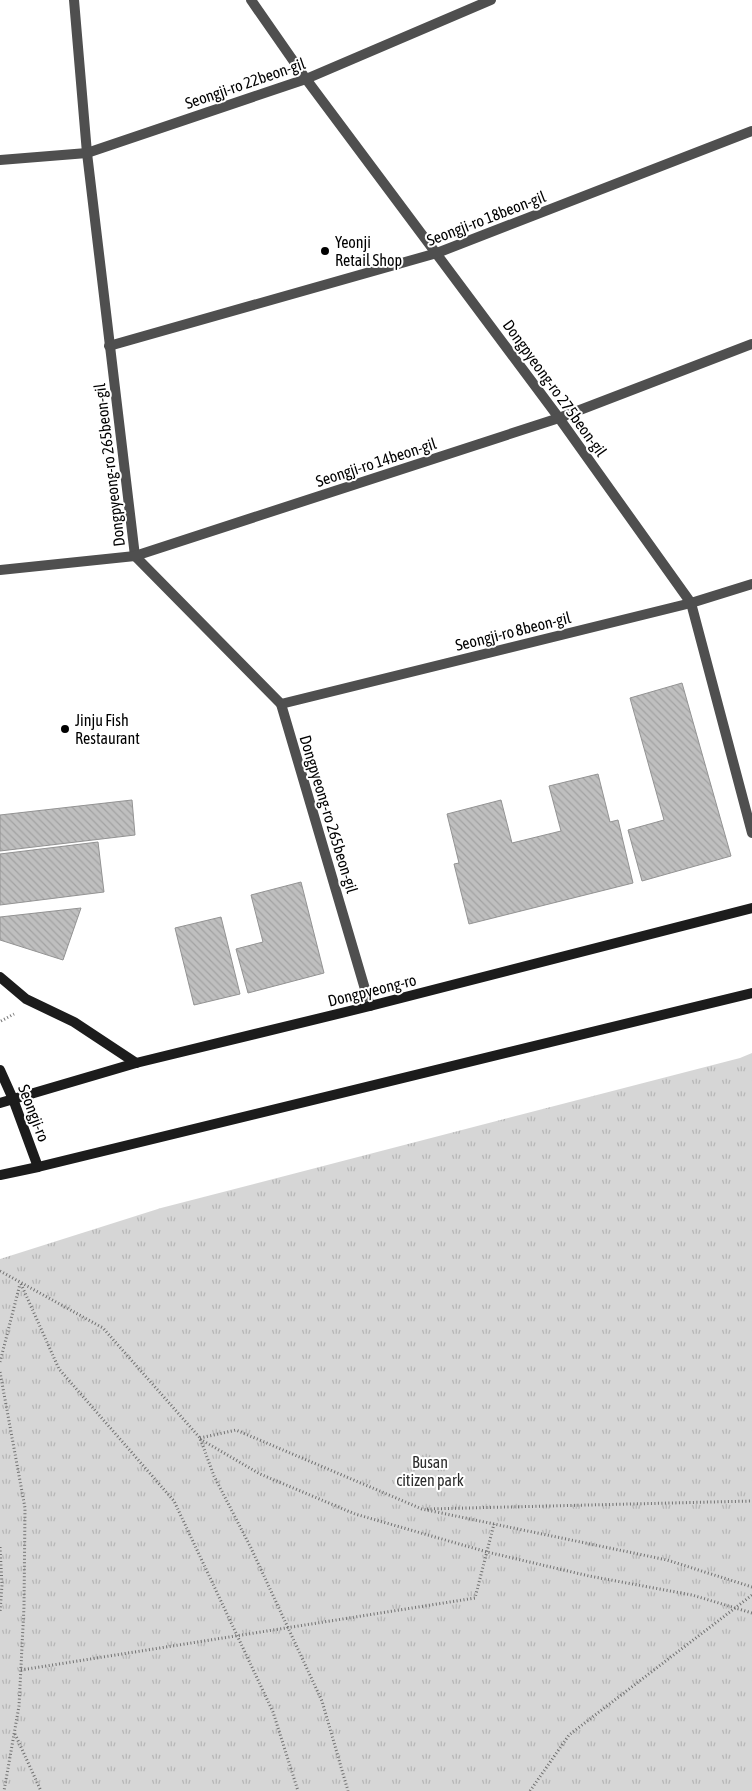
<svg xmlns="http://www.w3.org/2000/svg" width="752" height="1791" viewBox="0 0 752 1791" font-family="'Asap Condensed',sans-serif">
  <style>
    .park { fill: url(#park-tufts) }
    .building { fill: url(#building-back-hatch); stroke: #939393 }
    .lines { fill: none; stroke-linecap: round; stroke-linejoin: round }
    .path { stroke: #717171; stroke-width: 3; stroke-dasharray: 1 2.5; stroke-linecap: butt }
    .street { stroke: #4f4f4f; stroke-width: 10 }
    .secondary { stroke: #1c1c1c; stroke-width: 10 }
    .poi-dot { fill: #000; stroke: #fff; stroke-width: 2 }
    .labels { text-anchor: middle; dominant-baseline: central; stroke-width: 4; stroke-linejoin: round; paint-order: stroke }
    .street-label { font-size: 16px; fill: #000; stroke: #fff }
    .poi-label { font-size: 16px; fill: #000; stroke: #fff; text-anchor: start }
    .park-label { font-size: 16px; fill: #2d2d2d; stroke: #fff }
  </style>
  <defs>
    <pattern id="park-tufts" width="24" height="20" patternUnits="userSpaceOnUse" patternTransform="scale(1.25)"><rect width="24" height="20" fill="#d6d6d6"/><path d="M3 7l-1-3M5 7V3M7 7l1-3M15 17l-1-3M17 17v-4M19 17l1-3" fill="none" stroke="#b6b6b6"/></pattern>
    <pattern id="building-back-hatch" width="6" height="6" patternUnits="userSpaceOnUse" patternTransform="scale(1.25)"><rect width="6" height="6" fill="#bfbfbf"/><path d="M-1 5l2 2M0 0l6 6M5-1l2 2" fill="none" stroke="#a2a2a2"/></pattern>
  </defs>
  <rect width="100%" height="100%" fill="#fff"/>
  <!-- park -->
  <path class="park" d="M752 1053V1791H0V1259L161 1208 740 1058Z"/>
  <!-- building -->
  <g class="building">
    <path d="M682 683 731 856 642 881 628 830 664 820 630 698Z"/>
    <path d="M598 774 610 822 618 820 633 883 469 924 454 864 459 863 447 814 501 800 512 843 561 831 549 786Z"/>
    <path d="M132 800 135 835 0 851V815Z"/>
    <path d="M98 842 104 892 0 905V854Z"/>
    <path d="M301 882 324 973 248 993 236 949 263 942 251 895Z"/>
    <path d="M81 908 63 960 0 940V917Z"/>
    <path d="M221 917 240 994 194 1005 175 928Z"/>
  </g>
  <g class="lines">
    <!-- path -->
    <g class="path">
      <path d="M1 1021 14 1014"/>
      <path d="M0 1271 103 1328 200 1438 214 1476 251 1548 322 1701 348 1791"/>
      <path d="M21 1284 59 1369 174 1501 273 1712 298 1791"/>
      <path d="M0 1362 20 1284"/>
      <path d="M0 1372 25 1508 24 1607 19 1706 4 1791"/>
      <path d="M200 1438 236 1430 422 1509 667 1560 752 1587"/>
      <path d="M200 1439 260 1474 355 1514 487 1552 589 1576 692 1595 752 1613"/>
      <path d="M427 1509 752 1501"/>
      <path d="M0 1547 2 1585 0 1612"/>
      <path d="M21 1670 475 1598 494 1524"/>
      <path d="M15 1734 41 1791"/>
      <path d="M530 1791 569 1735 752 1595"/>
    </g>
    <!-- street -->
    <g class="street">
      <path d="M74 0 87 153 135 556 281 704 370 1006"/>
      <path d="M251 0 306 79 559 418 691 603 752 833"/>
      <path d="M0 160 87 153 306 79 491 0"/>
      <path d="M109 346 437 253 752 131"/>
      <path d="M0 570 135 556 559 418 752 344"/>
      <path d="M281 704 691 603 752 584"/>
    </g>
    <!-- secondary -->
    <g class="secondary">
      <path d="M0 977 26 999 74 1022 136 1063"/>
      <path d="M0 1070 13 1099 38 1167"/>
      <path d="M0 1103 136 1063 370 1006 752 908"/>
      <path d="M0 1175 38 1167 752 993"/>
    </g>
  </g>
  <!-- markers -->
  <g class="poi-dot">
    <circle cx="325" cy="251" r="5"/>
    <circle cx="65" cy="729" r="5"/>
  </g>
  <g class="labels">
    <!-- street labels -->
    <g class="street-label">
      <text transform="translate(245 83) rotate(-19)">Seongji-ro 22beon-gil</text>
      <text transform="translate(486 218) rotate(-21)">Seongji-ro 18beon-gil</text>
      <text transform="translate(555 388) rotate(54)">Dongpyeong-ro 275beon-gil</text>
      <text transform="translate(376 462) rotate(-18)">Seongji-ro 14beon-gil</text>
      <text transform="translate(109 465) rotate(-97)">Dongpyeong-ro 265beon-gil</text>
      <text transform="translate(513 631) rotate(-14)">Seongji-ro 8beon-gil</text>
      <text transform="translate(329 814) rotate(73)">Dongpyeong-ro 265beon-gil</text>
      <text transform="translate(372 990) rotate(-14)">Dongpyeong-ro</text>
      <text transform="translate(34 1113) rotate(69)">Seongji-ro</text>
    </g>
    <!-- poi labels -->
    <g class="poi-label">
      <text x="335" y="242">Yeonji<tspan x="335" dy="18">Retail Shop</tspan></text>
      <text x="75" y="720">Jinju Fish<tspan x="75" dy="18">Restaurant</tspan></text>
    </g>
    <!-- park labels -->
    <g class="park-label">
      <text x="430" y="1462">Busan<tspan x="430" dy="18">citizen park</tspan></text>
    </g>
  </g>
</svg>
